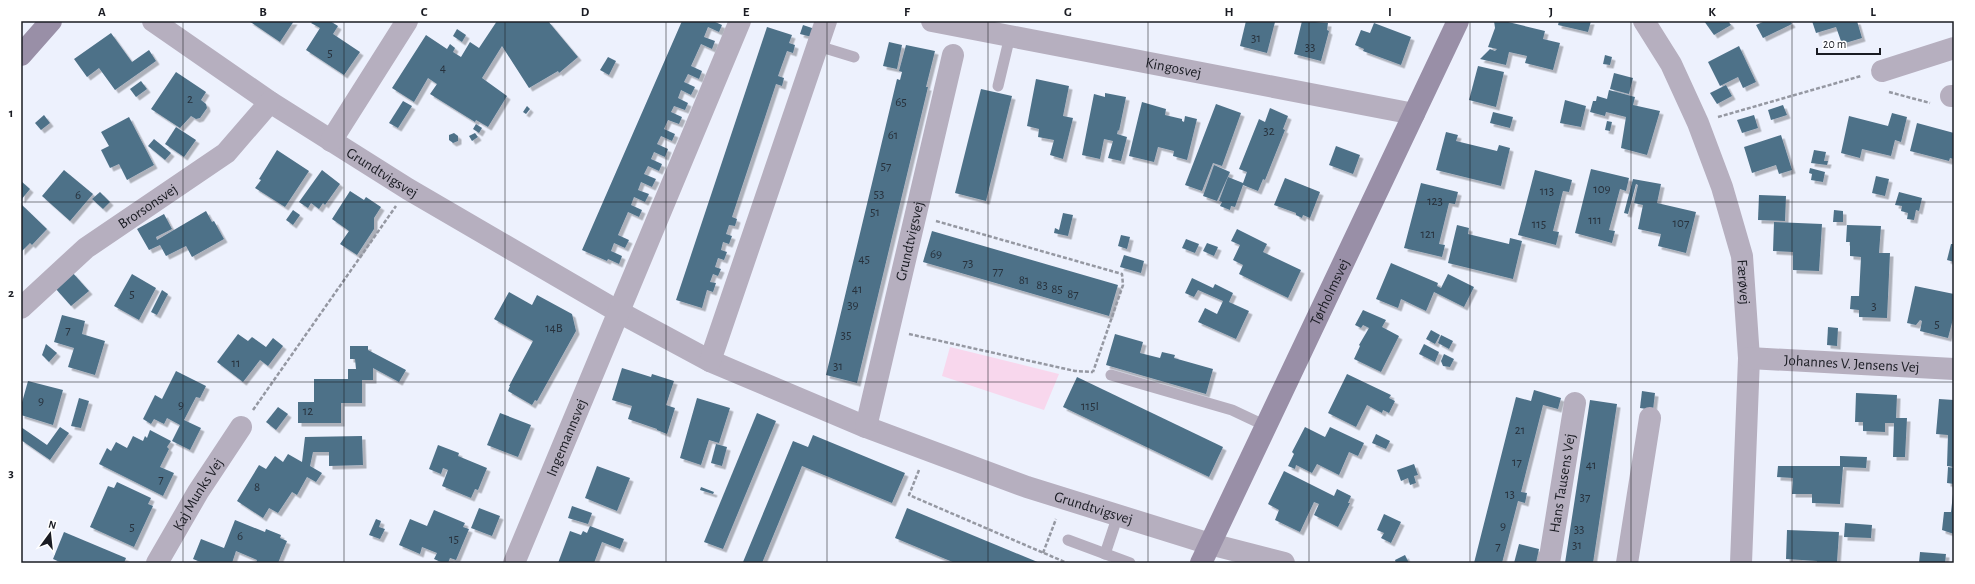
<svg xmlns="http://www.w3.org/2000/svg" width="1975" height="584" viewBox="0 0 1975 584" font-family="'Alegreya Sans',sans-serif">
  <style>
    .green { fill: #f8d7ed }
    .building { fill: #4e7188; filter: url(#shadow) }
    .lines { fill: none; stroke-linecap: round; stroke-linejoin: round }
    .path { stroke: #9598a2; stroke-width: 2.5; stroke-dasharray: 4 2; stroke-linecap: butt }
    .lane { stroke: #b6afbf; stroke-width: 11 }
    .street { stroke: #b6afbf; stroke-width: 22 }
    .secondary { stroke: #998fa7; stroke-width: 22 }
    .grid { fill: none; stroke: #1a1c23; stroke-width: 1; stroke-opacity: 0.55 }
    .labels { text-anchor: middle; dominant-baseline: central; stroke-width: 4; stroke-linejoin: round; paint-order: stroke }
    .number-label { font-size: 13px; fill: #27313c }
    .street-label { font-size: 15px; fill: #1a1c23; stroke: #fff }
    .neatline { fill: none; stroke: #1a1c23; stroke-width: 1.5 }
    .grid-label { font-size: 13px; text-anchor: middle; font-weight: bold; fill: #1a1c23 }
  </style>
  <defs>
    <filter id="shadow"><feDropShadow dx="3.5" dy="3.5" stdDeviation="0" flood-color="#0004"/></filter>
  </defs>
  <rect width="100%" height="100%" fill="#edf1fd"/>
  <!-- green -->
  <path class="green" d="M950 347 1059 374 1044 410 942 376Z"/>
  <!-- building -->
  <g class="building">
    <path d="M249 21H294L280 42Z"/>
    <path d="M313 21H330L338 26 333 34 360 52 344 75 306 50 320 28 311 23Z"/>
    <path d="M497 21H548L578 57 559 73 558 71 529 88 502 46 482 78 507 96 488 127 476 120 475 122 430 94 437 84 428 78 414 102 392 88 426 35 447 49 450 44 455 48 453 52 461 57 470 42 479 48Z"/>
    <path d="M682 21H713L722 25 719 32 708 27 704 37 715 41 712 49 701 44 691 66 702 71 699 79 688 74 684 82 695 87 691 95 681 90 678 98 688 103 685 110 674 106 671 112 682 117 679 124 668 120 664 129 675 134 672 141 661 136 657 144 668 149 665 157 654 152 651 159 662 164 659 171 648 166 644 174 656 179 652 187 641 182 638 190 649 194 645 202 634 197 631 205 642 210 639 217 628 212 618 235 629 240 625 248 614 243 611 251 622 256 619 264 608 259 607 261 582 250Z"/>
    <path d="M1246 21 1275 22 1267 53 1240 46Z"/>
    <path d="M1302 21 1328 23 1327 30 1329 31 1321 61 1294 54Z"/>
    <path d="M1494 21H1504L1545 31 1543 39 1560 43 1553 70 1525 63 1527 56 1509 52 1506 65 1480 59 1490 49 1495 51 1497 49 1488 47 1495 28Z"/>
    <path d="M1559 21H1591L1588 32 1558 25Z"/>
    <path d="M1704 21H1728L1731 25 1714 35Z"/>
    <path d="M1765 21H1790L1792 24 1763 38 1756 25Z"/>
    <path d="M1812 21H1857L1862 38 1842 44 1836 27 1816 33Z"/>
    <path d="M1374 23 1411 37 1401 65 1363 51 1364 49 1355 45 1361 30 1370 33Z"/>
    <path d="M803 25 815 29 812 37 800 34Z"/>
    <path d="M767 27 792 35 789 43 795 45 793 53 787 51 778 76 784 78 782 86 776 84 732 217 737 219 735 226 729 225 726 234 732 236 729 244 723 242 721 250 727 252 724 260 718 258 715 267 721 269 718 276 713 274 710 282 716 283 713 292 707 290 702 308 676 300Z"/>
    <path d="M457 29 466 35 462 42 453 36Z"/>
    <path d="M111 33 132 62 149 50 156 61 115 90 99 68 87 77 74 59Z"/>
    <path d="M889 42 902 45 897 69 883 66Z"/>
    <path d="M906 45 935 51 926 87H928L857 383 826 375 897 79 900 80 902 72 899 71Z"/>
    <path d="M1739 46 1756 82 1743 88 1738 77 1720 86 1708 62Z"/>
    <path d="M1605 55 1612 57 1610 65 1603 64Z"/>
    <path d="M608 57 616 61 609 75 600 70Z"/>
    <path d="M1478 66 1504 72 1496 107 1469 100Z"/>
    <path d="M176 72 206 92 201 100 206 104 207 108 200 118 196 119 191 116 180 128 151 109Z"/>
    <path d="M1614 73 1633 78 1629 94 1610 89Z"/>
    <path d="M1036 79 1069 86 1063 116 1073 118 1063 159 1050 155 1054 140 1038 137 1039 129 1027 126Z"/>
    <path d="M141 81 147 89 136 97 130 89Z"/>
    <path d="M1726 85 1732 96 1717 104 1710 93Z"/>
    <path d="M981 89 1012 96 986 201 955 193Z"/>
    <path d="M1609 90 1635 97 1633 105 1660 111 1647 155 1621 148 1626 117 1606 112 1605 116 1590 112 1593 101H1596L1597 96 1607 99Z"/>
    <path d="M1105 93 1126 97 1119 131 1118 130 1117 134 1127 137 1121 161 1108 158 1113 141 1104 139 1100 159 1082 155 1094 94 1105 97Z"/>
    <path d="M1565 100 1586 106 1581 127 1560 123Z"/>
    <path d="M403 101 412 106 398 128 389 123Z"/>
    <path d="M1142 102 1166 109 1165 115 1182 119V121L1184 122 1185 116 1197 119 1187 160 1173 156 1174 151 1158 147 1154 162 1129 156Z"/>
    <path d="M1216 104 1241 113 1222 166 1213 163 1202 191 1185 185Z"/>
    <path d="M1783 105 1787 115 1771 120 1768 110Z"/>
    <path d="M527 106 530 109 526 114 523 112Z"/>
    <path d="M1270 108 1288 116 1283 129 1285 130 1265 180 1263 179 1258 191 1243 185 1235 207 1231 206 1230 210 1220 206 1222 202 1219 201 1228 177 1243 183 1247 172 1239 169 1259 119 1265 122Z"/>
    <path d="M1493 112 1513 117 1510 128 1490 123Z"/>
    <path d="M1892 113 1907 117 1901 142 1895 140 1891 156 1862 149 1860 158 1841 153 1849 116 1888 126Z"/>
    <path d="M44 115 50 123 41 130 35 123Z"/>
    <path d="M1754 115 1758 128 1742 133 1737 120Z"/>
    <path d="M129 117 154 165 127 180 119 164 110 168 101 150 109 146 101 132Z"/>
    <path d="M1607 121 1612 122 1610 131 1605 130Z"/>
    <path d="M1917 123 1954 133V159L1950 158 1949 161 1910 151Z"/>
    <path d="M476 124 482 128 479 133 473 129Z"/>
    <path d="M176 127 196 140 184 157 165 144Z"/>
    <path d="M1446 132 1458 135 1456 141 1497 151 1499 145 1510 148 1501 186 1436 170Z"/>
    <path d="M454 133 458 136V141L453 143 449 140V135Z"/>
    <path d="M475 133 478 137 472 141 469 136Z"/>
    <path d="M1781 135 1792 170 1779 174 1776 165 1752 173 1744 147Z"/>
    <path d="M154 139 171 153 165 160 148 146Z"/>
    <path d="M1336 146 1360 155 1353 174 1329 165Z"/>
    <path d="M277 150 309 171 285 207 255 188 261 180 259 179Z"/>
    <path d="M1814 150 1826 152 1824 161H1828L1827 165 1811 163Z"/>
    <path d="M1214 165 1230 172 1217 201 1203 196Z"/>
    <path d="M1810 168 1825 172 1823 182 1811 180 1812 174 1809 173Z"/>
    <path d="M1591 169 1629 178 1626 191 1620 189 1609 230 1615 231 1612 243 1575 233Z"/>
    <path d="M64 170 93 194 70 221 42 196Z"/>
    <path d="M322 170 340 184 325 205 323 203 319 209 311 203 308 208 299 202Z"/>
    <path d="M1535 170 1572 180 1569 192 1563 191 1553 231 1559 232 1556 245 1518 235Z"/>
    <path d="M1876 176 1889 179 1885 196 1872 193Z"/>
    <path d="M1285 178 1320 192 1310 218 1303 215 1302 218 1296 215V213L1274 205Z"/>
    <path d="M1633 179 1661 184 1657 203 1696 212 1686 253 1658 246 1661 234 1638 229 1643 205 1634 203 1638 185 1636 184 1628 214 1624 213Z"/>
    <path d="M21 181 30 189 21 200Z"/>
    <path d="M1421 183 1458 192 1455 204 1449 203 1439 244 1445 245 1442 257 1404 248Z"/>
    <path d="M350 191 364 200 366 197 381 207 374 218V229L357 255 340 244 349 231 332 219Z"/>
    <path d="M100 192 110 202 103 209 92 199Z"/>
    <path d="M1899 192 1922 198 1919 211 1916 210 1914 220 1907 219 1908 213 1901 211 1902 206 1895 205Z"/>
    <path d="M1759 195 1786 196 1785 221 1758 220Z"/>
    <path d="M21 204 47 229 32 245 30 243 21 252Z"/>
    <path d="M293 210 300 215 293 225 286 220Z"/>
    <path d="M1834 210 1843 211V222H1833Z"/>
    <path d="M206 211 212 222 214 221 224 239 192 257 186 246 166 256 160 245 149 250 137 229 164 214 172 229 156 237 157 240Z"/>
    <path d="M1063 213 1073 215 1068 236 1054 233 1055 228 1059 230Z"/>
    <path d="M1774 222 1822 224 1819 271 1793 270V252L1773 251Z"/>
    <path d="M1457 225 1469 228 1468 234 1509 244 1510 238 1522 241 1513 279 1448 263Z"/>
    <path d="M1847 225 1881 226 1879 253H1890L1887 318 1859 317V310L1850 309 1851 296H1859L1861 257 1850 256V242H1846Z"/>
    <path d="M1237 229 1267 244 1263 252 1301 270 1288 298 1239 274 1243 265 1233 260 1240 245 1231 241Z"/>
    <path d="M932 231 1118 285 1109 316 923 262Z"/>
    <path d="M1121 235 1130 237 1127 249 1118 246Z"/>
    <path d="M1186 239 1199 244 1195 253 1182 248Z"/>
    <path d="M1207 243 1218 247 1214 256 1203 251Z"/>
    <path d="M1951 244H1954V262L1947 260Z"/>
    <path d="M1124 255 1144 261 1141 273 1120 267Z"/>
    <path d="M1391 263 1438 283 1437 286 1441 288 1448 274 1474 287 1464 307 1434 292 1426 311 1401 299 1398 308 1376 299Z"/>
    <path d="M72 272 89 291 71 306 55 288Z"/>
    <path d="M132 274 156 288 139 320 114 306Z"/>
    <path d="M1192 278 1213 288 1215 284 1233 293 1229 302 1249 311 1236 339 1198 322 1205 308 1217 314 1223 301 1198 290 1194 297 1185 293Z"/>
    <path d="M1915 286 1954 294V315L1948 338 1920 331 1922 321 1920 320 1916 325 1907 323Z"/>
    <path d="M162 290 168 294 157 315 151 312Z"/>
    <path d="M509 292 532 305 537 295 572 314 576 331 537 401 535 400 532 405 508 391 510 386H509L533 341 494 319Z"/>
    <path d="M1363 310 1386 320 1382 327 1399 336 1381 372 1354 359 1360 346 1359 345 1369 328 1363 325 1361 328 1355 325Z"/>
    <path d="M62 315 85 321 82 334 105 341 95 375 68 367 74 348 54 342Z"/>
    <path d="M1828 327 1838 328 1837 346 1827 345Z"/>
    <path d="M1431 330 1440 335 1435 344 1426 339Z"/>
    <path d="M238 334 248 341 252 337 266 347 273 338 283 346 268 366 260 360 243 382 217 362Z"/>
    <path d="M1115 334 1143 342 1140 353 1160 358 1162 352 1175 355 1174 358 1213 369 1206 394 1106 365Z"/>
    <path d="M1441 335 1453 341 1449 349 1438 343Z"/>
    <path d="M46 344 57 353 49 362 42 355Z"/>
    <path d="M1424 344 1439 352 1435 362 1419 354Z"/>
    <path d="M350 346H368V350L406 370 399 382 373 368V380H362V403H341V423H298V402H314V379H348V369H356L355 359H350Z"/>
    <path d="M1444 354 1454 359 1450 367 1443 366 1441 361Z"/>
    <path d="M622 368 651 377 652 374 674 381 666 405 675 408 667 434 657 430V429L628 419 632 406 612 400Z"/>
    <path d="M176 371 206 386 200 398 196 397 184 420 201 428 190 450 172 441 180 425 167 418 164 424 154 419 151 424 143 419 155 395 162 399Z"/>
    <path d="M1347 374 1391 395 1389 398 1395 401 1389 413 1383 410 1382 413 1367 405 1356 427 1328 413Z"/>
    <path d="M1077 377 1223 447 1209 477 1063 407Z"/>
    <path d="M28 381 63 390 53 425 21 415V406Z"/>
    <path d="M1534 390 1561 398 1558 409 1543 405 1521 492 1527 493 1525 503 1518 501 1502 563H1474L1516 397 1531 401Z"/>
    <path d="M1642 391 1655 393 1653 410 1640 408Z"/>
    <path d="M1856 393 1897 395 1896 418H1907L1905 457H1893L1894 423H1885V432L1863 431V422H1855Z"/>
    <path d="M79 398 89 401 81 428 71 426Z"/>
    <path d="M697 398 730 408 719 443 709 440 701 465 680 458Z"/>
    <path d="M1939 399 1954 400V467L1947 466 1948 435 1936 434Z"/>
    <path d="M1590 400 1617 404 1593 563H1565Z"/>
    <path d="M278 407 288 414 276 430 266 422Z"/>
    <path d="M500 413 531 425 518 457 487 445Z"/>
    <path d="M757 413 776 421 723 549 704 542Z"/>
    <path d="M21 427 47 445 60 427 69 433 50 460 21 440Z"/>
    <path d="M1305 427 1325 437 1330 427 1364 443 1358 456 1349 452 1339 475 1317 464 1312 473 1296 465 1295 469 1288 466 1294 454 1292 452Z"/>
    <path d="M150 430 171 441 167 447 169 449 160 467 174 473 163 496 99 464 107 448 111 451 116 442 127 448 133 436 143 441 145 436 147 438Z"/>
    <path d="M1376 434 1390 441 1386 449 1372 443Z"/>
    <path d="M813 435 905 473 892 503 802 466 762 563 743 562 793 441 808 447Z"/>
    <path d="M362 436 363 465 329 466V452H313L310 466 322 473 316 482 307 477 297 495 292 492 278 513 269 508 263 518 237 501 259 465 266 469 275 456 283 462 288 454 302 462 305 437Z"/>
    <path d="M716 444 727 447 722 466 711 463Z"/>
    <path d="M438 445 459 453 458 456 487 468 478 490 475 489 471 498 442 486 448 470 443 468 441 474 429 469Z"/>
    <path d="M1840 456 1867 457 1866 468 1843 467 1840 504 1812 503V494H1792L1793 478 1777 477 1778 466H1840Z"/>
    <path d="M1414 464 1418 475 1414 476 1416 483 1410 485 1408 478 1401 481 1397 470Z"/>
    <path d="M597 466 630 478 617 511 585 498Z"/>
    <path d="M1948 467 1954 468V484L1947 483Z"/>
    <path d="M1284 471 1334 496 1337 489 1351 496 1348 503H1350L1338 527 1314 515 1319 504 1314 502 1300 532 1275 520 1279 510 1268 504Z"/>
    <path d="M117 482 151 498 148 504 153 506 134 547 90 527 108 486 114 488Z"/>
    <path d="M701 487 714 492 713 494 700 490Z"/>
    <path d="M1953 494H1954V534L1942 530 1944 512H1951Z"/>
    <path d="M572 506 592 513 588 524 568 518Z"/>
    <path d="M479 508 500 516 492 536 471 528Z"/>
    <path d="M907 508 1040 563H955L895 538Z"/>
    <path d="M434 510 465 523 463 527 469 529 456 560 450 558 448 563H443L434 559 437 553 422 547 420 554 399 545 410 519 427 526Z"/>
    <path d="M1384 514 1401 522 1391 543 1381 538 1384 533 1377 530Z"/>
    <path d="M376 519 381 521 379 527 385 529 380 539 369 535Z"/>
    <path d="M235 520 265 532 266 529 281 535 280 538 287 541 278 563H256L257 560 236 551 232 563H203L193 559 201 539 224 548Z"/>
    <path d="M1845 523 1872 525 1871 538 1844 537Z"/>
    <path d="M590 526 624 539 620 549 602 542 594 563H558L570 531 581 535 583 531 587 533Z"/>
    <path d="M1787 530 1839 532 1837 562 1817 563V561L1786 559Z"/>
    <path d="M64 532 126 558 124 563H62L53 559Z"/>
    <path d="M1519 544 1539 549 1536 563H1514Z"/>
    <path d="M1920 552 1946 554 1945 563H1919Z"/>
    <path d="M1405 555 1409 563H1396L1395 560Z"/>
  </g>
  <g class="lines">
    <!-- path -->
    <g class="path">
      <path d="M1889 92 1930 103"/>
      <path d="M1718 117 1861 76"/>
      <path d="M936 221 1122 274 1123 285 1093 372"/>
      <path d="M909 334 1075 371 1093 372"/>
      <path d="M253 410 396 206"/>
      <path d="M919 470 909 495 1067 563"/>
      <path d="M1043 553 1056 519"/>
    </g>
    <!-- lane -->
    <g class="lane">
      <path d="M818 46 854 57"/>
      <path d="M998 86 1010 36"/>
      <path d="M1111 375 1232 410 1266 426"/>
      <path d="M1068 540 1130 563"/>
      <path d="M1105 554 1118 515"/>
    </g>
    <!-- street -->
    <g class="street">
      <path id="s1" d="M153 21 270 102 408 189 619 312 710 361 866 427 1027 487 1210 544 1284 563"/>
      <path id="s2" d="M932 21 1414 114"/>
      <path id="s3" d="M1644 21 1671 64 1698 123 1722 187 1742 256 1749 358 1741 563"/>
      <path d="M1882 71 1954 48"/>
      <path d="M1951 96H1954"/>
      <path d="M331 141 407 21"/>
      <path id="s4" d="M21 308 86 248 226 153 270 102"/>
      <path id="s5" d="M1749 358 1954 369"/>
      <path d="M710 361 826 21"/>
      <path id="s6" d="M866 427 953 55"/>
      <path id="s7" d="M157 563 198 492 241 427"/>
      <path id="s8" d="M514 563 740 21"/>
      <path id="s9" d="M1549 563 1575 403"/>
      <path d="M1627 563 1650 418"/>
    </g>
    <!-- secondary -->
    <g class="secondary">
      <path d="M21 55 51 21"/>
      <path id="s10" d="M1201 563 1458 21"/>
    </g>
  </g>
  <!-- grid -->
  <path class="grid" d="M183 21V563M344 21V563M505 21V563M666 21V563M827 21V563M988 21V563M1148 21V563M1309 21V563M1470 21V563M1631 21V563M1792 21V563M21 202H1954M21 382H1954"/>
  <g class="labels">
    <!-- number labels -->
    <g class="number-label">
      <text x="1256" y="38">31</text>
      <text x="1310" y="47">33</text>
      <text x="330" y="53">5</text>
      <text x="443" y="68">4</text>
      <text x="190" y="99">2</text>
      <text x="901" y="102">65</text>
      <text x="1269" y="131">32</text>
      <text x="893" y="135">61</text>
      <text x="886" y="166">57</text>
      <text x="1602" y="189">109</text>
      <text x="1547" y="191">113</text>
      <text x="879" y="194">53</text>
      <text x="78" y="195">6</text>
      <text x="1435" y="201">123</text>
      <text x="875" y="212">51</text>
      <text x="1595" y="220">111</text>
      <text x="1681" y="223">107</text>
      <text x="1539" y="224">115</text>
      <text x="1428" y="234">121</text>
      <text x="936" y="254">69</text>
      <text x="864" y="259">45</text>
      <text x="968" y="263">73</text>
      <text x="998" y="271">77</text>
      <text x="1024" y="280">81</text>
      <text x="1042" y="285">83</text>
      <text x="857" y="289">41</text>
      <text x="1057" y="289">85</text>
      <text x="132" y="294">5</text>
      <text x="1073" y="294">87</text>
      <text x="853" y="305">39</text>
      <text x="1874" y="306">3</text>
      <text x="1937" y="324">5</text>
      <text x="554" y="328">14B</text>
      <text x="68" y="330">7</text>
      <text x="846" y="335">35</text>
      <text x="236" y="363">11</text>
      <text x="838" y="366">31</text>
      <text x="41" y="401">9</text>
      <text x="181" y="405">9</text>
      <text x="1090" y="406">115I</text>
      <text x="308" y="411">12</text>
      <text x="1520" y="430">21</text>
      <text x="1517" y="462">17</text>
      <text x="1591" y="465">41</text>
      <text x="161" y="479">7</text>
      <text x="257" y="487">8</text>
      <text x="1510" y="494">13</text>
      <text x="1585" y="497">37</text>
      <text x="1503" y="526">9</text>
      <text x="132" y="527">5</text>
      <text x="1579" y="529">33</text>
      <text x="240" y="536">6</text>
      <text x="454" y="539">15</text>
      <text x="1577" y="545">31</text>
      <text x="1498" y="546">7</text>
    </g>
    <!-- street labels -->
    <g class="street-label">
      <text stroke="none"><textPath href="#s2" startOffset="246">Kingosvej</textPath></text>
      <text stroke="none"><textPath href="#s1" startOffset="275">Grundtvigsvej</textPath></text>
      <text stroke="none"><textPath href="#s4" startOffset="163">Brorsonsvej</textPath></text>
      <text stroke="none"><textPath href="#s6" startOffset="191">Grundtvigsvej</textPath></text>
      <text stroke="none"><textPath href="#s3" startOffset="282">Færøvej</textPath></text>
      <text stroke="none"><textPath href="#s10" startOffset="300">Tørholmsvej</textPath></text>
      <text stroke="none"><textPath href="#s5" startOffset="103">Johannes V. Jensens Vej</textPath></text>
      <text stroke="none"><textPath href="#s8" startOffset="136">Ingemannsvej</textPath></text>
      <text stroke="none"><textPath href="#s9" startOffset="81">Hans Tausens Vej</textPath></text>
      <text stroke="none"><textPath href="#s7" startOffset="80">Kaj Munks Vej</textPath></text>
      <text stroke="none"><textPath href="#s1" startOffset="1064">Grundtvigsvej</textPath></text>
    </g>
  </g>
  <!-- border -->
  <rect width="1975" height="584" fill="none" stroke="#ffffff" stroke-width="44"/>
  <!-- north arrow -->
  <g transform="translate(50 534) rotate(15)" stroke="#ffffff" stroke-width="3" paint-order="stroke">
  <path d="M0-3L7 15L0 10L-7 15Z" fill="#1a1c23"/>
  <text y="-6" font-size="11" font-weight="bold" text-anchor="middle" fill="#1a1c23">N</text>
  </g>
  <!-- scale -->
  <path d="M1817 48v6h63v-6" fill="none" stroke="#1a1c23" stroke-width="2"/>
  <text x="1823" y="48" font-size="12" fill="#1a1c23" stroke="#ffffff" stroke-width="3" paint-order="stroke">20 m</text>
  <rect x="22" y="22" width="1931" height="540" class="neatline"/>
  <g class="grid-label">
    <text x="102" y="16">A</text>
    <text x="263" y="16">B</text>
    <text x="424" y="16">C</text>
    <text x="585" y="16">D</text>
    <text x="746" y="16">E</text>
    <text x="907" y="16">F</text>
    <text x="1068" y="16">G</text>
    <text x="1229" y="16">H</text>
    <text x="1390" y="16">I</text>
    <text x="1551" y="16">J</text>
    <text x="1712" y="16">K</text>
    <text x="1873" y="16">L</text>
    <text x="11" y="117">1</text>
    <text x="11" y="297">2</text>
    <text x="11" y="477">3</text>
  </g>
</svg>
